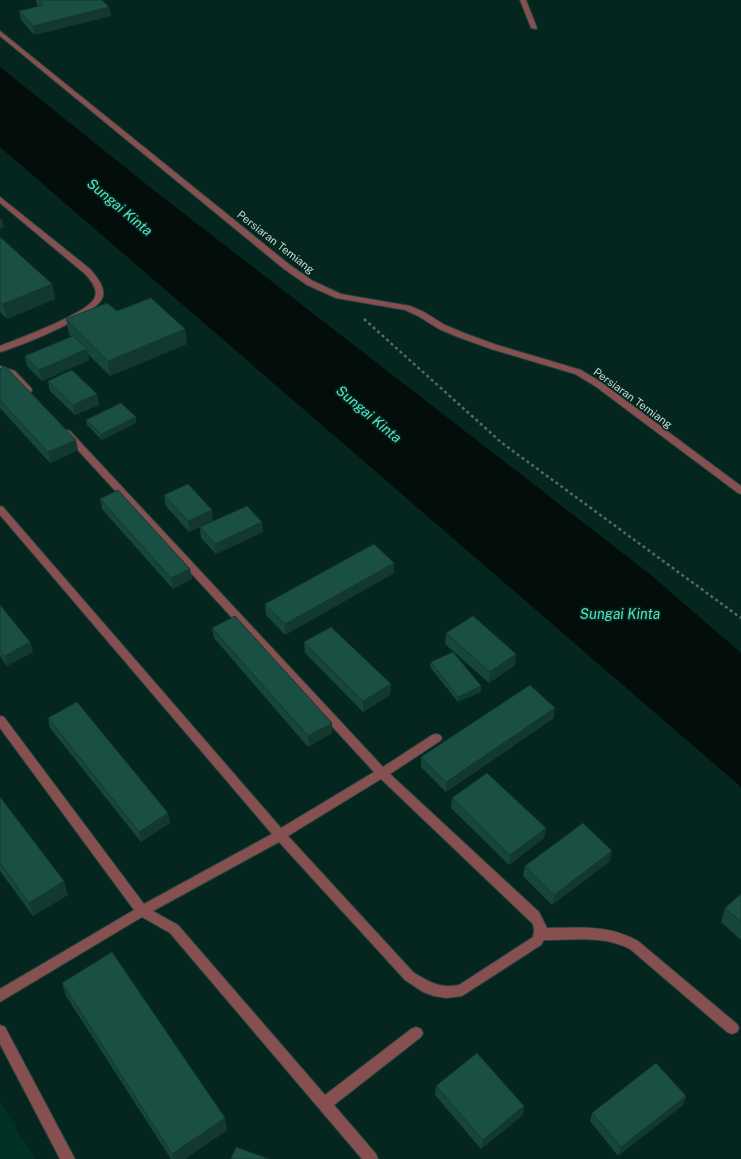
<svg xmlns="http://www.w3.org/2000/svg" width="741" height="1159" viewBox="0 0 741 1159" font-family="'Public Sans',sans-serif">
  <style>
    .built { fill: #013027 }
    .water { fill: #030e0b }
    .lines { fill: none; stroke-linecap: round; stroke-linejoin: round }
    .minor-casing { stroke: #23423c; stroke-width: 2 }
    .path { stroke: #506c65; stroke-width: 2.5; stroke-dasharray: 3 3; stroke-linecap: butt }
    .minor { fill: #865051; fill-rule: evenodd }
    .wall { fill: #16453a }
    .shaded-wall { fill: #123830 }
    .building { fill: #1a5044; stroke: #123830 }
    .labels { text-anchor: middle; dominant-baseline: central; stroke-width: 3.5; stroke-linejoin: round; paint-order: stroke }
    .far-street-label { font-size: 11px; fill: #c6d8d3; stroke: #04261f }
    .water-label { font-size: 14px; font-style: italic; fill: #56e4c5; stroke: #04261f }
  </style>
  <rect width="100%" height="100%" fill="#04261f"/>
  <!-- built -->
  <path class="built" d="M0 1102 35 1159H0Z"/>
  <!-- water -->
  <path class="water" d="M0 67 156 192 651 575 741 653V787L0 147Z"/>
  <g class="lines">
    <!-- minor casing -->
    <g class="minor-casing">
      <g id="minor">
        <path d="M520 0H526L537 28 536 29 531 28Z"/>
        <path d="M0 31 290 265 313 281 341 294 410 306 424 312 445 325 464 333 497 345 581 370 601 382 741 486V494L738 493 595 386 575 374 491 349 458 337 439 329 418 316 405 310 336 298 307 285 284 269 0 36Z"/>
        <path d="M0 197 90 269C96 276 105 286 103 296 99 315 19 347 0 352V346C17 339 90 313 95 297 98 288 90 279 84 273L0 203Z"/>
        <path d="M0 366 15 371 31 388 32 390 31 392H25L9 375 0 372Z"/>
        <path d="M67 430 70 431 383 767 432 735 436 734 440 735 442 738 440 741 390 774 539 912 547 928C581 928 607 924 638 941L737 1024 739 1028 737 1032 732 1034 727 1032 630 949C604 935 573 940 544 940L541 945 462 996 446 998 434 996 423 992 405 980 279 842 153 911 178 925 325 1095 411 1029 416 1027 421 1029 423 1033 421 1037 334 1105 376 1154 378 1159H362L170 933 142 917 0 1002V989L134 910 0 728V716L4 717 144 904 272 834 0 515V506L3 507 281 828 374 772 64 435 62 433ZM381 779 533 924 534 931 533 937 459 985C440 989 429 982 413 972L288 836Z"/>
        <path d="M0 1025 5 1027 75 1159H60L0 1044Z"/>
      </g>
    </g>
    <!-- path -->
    <path class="path" d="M364 319 502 443 741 618"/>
    <!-- minor -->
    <use href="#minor" class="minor"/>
  </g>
  <!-- wall -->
  <g class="wall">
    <path d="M36 0H102L109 7 111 16 34 35 21 20 19 11 38 7 37 5Z"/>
    <path d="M0 237 52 284 55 299 7 319 0 312Z"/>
    <path d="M117 311 185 329 187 344 110 376 88 354 89 360 42 381 27 366 25 356 71 337 69 334 66 319Z"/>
    <path d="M0 369 78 450 50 463 0 408Z"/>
    <path d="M48 381 97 394 99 405 75 415 50 391Z"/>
    <path d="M86 420 136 423 102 440 87 425Z"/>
    <path d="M164 495 213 520 189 532 166 506Z"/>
    <path d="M100 499 190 569 192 579 173 589 102 509Z"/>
    <path d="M200 527 263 532 216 554 201 538Z"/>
    <path d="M394 563V573L285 635 266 615 265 604Z"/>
    <path d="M0 605 30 642 33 652 7 666 0 656Z"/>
    <path d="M212 628 332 723V733L308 747 214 638Z"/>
    <path d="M446 633 516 654 515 665 489 683 445 644Z"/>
    <path d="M304 642 391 684 390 695 363 712 305 653Z"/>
    <path d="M431 662 481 686V692L458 702 430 667Z"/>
    <path d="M48 718 168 813 170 823 141 842 50 728Z"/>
    <path d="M554 718 446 792 421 767V757Z"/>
    <path d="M0 797 68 895 33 916 0 871Z"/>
    <path d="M452 798 544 838 509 865 451 808Z"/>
    <path d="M610 861 552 905 523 876 525 866Z"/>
    <path d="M741 894V940L721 922 725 908Z"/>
    <path d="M62 983 227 1130 185 1159H171L66 996Z"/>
    <path d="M436 1086 523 1115 481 1149 435 1095Z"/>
    <path d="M686 1096 683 1105 618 1156 590 1121 592 1113Z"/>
  </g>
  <!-- shaded-wall -->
  <g class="shaded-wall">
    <path d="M109 7 111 16 34 35 33 26Z"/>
    <path d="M2 218 4 228 0 229V219Z"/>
    <path d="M52 284 55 299 7 319 3 304Z"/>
    <path d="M185 329 187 344 110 376 108 361Z"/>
    <path d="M87 349 89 360 42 381 39 370Z"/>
    <path d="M97 394 99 405 75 415 73 405Z"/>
    <path d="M136 417V423L102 440 101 434Z"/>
    <path d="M76 440 78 450 50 463 48 452Z"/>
    <path d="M212 510 213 520 189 532 188 521Z"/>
    <path d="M262 522 263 532 216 554 215 544Z"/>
    <path d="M394 563V573L285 635V624Z"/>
    <path d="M190 569 192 579 173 589 171 578Z"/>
    <path d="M30 642 33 652 7 666 5 656Z"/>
    <path d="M516 654 515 665 489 683 490 672Z"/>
    <path d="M391 684 390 695 363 712V701Z"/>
    <path d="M481 686V692L458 702V697Z"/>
    <path d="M555 708 554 718 446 792V782Z"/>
    <path d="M332 723V733L308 747V736Z"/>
    <path d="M168 813 170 823 141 842 139 832Z"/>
    <path d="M546 828 544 838 509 865 510 855Z"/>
    <path d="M612 851 610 861 552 905 554 895Z"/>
    <path d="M64 881 68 895 33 916 29 903Z"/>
    <path d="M686 1096 683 1105 618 1156 621 1147Z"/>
    <path d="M524 1106 523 1115 481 1149 483 1140Z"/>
    <path d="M225 1118 227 1130 185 1159H173L172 1154Z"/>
  </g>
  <!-- building -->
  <g class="building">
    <path d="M39 0H102L109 7 33 26 19 11 44 5Z"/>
    <path d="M0 237 52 284 3 304 0 301Z"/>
    <path d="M151 298 185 329 108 361 66 319 107 303 117 311Z"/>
    <path d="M73 336 87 349 39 370 25 356Z"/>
    <path d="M5 366 76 440 48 452 0 400V369Z"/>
    <path d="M72 370 97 394 73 405 48 381Z"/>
    <path d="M121 403 136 417 101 434 86 420Z"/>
    <path d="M188 484 212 510 188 521 164 495Z"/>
    <path d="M118 490 190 569 171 578 100 499Z"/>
    <path d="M247 506 262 522 215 544 200 527Z"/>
    <path d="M374 544 394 563 285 624 265 604Z"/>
    <path d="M0 605 30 642 5 656 0 650Z"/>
    <path d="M235 616 332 723 308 736 212 628Z"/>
    <path d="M473 616 516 654 490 672 446 633Z"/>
    <path d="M331 627 391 684 363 701 304 642Z"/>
    <path d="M453 652 481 686 458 697 431 662Z"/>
    <path d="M530 685 555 708 446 782 421 757Z"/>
    <path d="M77 702 168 813 139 832 48 718Z"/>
    <path d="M487 773 546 828 510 855 452 798Z"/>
    <path d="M0 797 64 881 29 903 0 863Z"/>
    <path d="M583 823 612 851 554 895 525 866Z"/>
    <path d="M741 894V922L725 908Z"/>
    <path d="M112 952 225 1118 172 1154 62 983Z"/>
    <path d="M477 1053 524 1106 483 1140 436 1086Z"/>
    <path d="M656 1063 686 1096 621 1147 592 1113Z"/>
    <path d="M236 1147 269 1159H231Z"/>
  </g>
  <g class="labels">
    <!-- far-street labels -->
    <g class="far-street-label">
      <text transform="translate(276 242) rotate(38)">Persiaran Temiang</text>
      <text transform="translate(633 398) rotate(36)">Persiaran Temiang</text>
    </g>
    <!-- water labels -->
    <g class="water-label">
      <text transform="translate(120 207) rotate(40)">Sungai Kinta</text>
      <text transform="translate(369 414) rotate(40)">Sungai Kinta</text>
      <text x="620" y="614">Sungai Kinta</text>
    </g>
  </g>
</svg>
